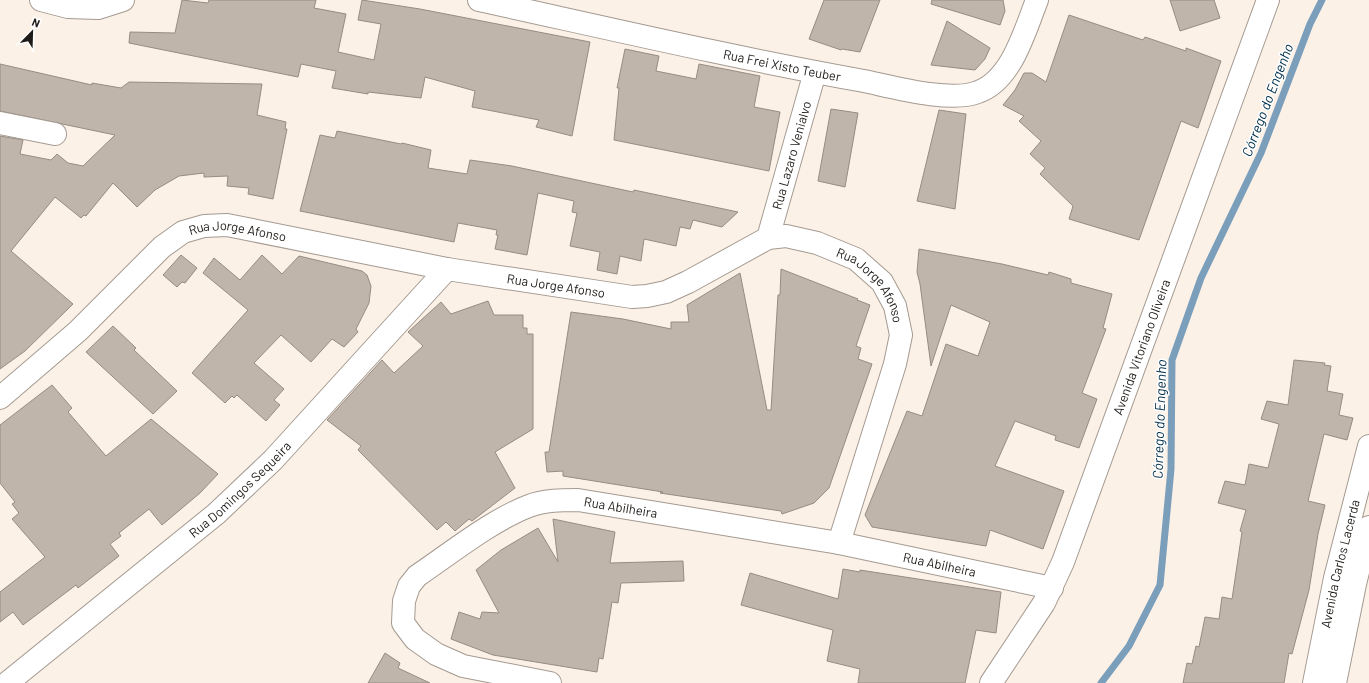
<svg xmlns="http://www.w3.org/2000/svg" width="1369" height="683" viewBox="0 0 1369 683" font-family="Barlow,sans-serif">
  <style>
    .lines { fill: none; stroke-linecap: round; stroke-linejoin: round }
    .stream { stroke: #7b9ebb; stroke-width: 7 }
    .building { fill: #bfb5ab; stroke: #968c83 }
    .minor-casing { stroke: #a49a91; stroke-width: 24 }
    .major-casing { stroke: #a49a91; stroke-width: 24 }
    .minor { stroke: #fff; stroke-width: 22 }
    .major { stroke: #fff; stroke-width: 22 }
    .labels { text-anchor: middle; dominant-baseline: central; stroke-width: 3; stroke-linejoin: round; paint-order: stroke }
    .street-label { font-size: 13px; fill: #1f1b18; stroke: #fff }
    .water-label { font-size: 14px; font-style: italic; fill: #012f4c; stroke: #fff }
  </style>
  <rect width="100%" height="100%" fill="#fcf1e7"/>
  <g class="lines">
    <!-- stream -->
    <path class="stream" d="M1101 683 1129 646 1160 585 1171 469 1172 360 1201 278 1261 153 1310 24 1322 0"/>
  </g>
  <!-- building -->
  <g class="building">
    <path d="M182 0 208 3 209 0H316L314 8 346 14 338 52 374 60 381 24 358 20 362 0 420 9 590 42 572 136 536 127 539 120 472 107 475 91 425 77 421 98 368 92V94L332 88 336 71 301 64 298 77 129 43 130 32 175 33Z"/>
    <path d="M824 0H880L860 52 842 49 841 50 809 39Z"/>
    <path d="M932 0H1003L1005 11 1000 25 931 4Z"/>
    <path d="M1170 0H1214L1220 18 1180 31Z"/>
    <path d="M1069 15 1143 40 1145 37 1186 51V48L1221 61 1198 128 1181 121 1139 240 1069 219 1073 206 1040 174 1045 168 1030 154 1041 141 1019 121 1024 116 1003 105 1015 90 1024 73H1032L1046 82Z"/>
    <path d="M947 21 990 48 985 59 975 70 931 65Z"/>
    <path d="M625 49 659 56 656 71 696 79 699 64 760 76 754 107 780 112 769 171 614 140 619 88H617Z"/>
    <path d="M0 64 92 85V83L121 88 129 82 262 84 257 115 286 122 285 129H287L273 199 248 194 249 188 227 186 228 176 204 177V173L179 176 155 190 137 207 113 183 86 216 84 215 81 218 55 197 11 251 73 304 25 351 0 369V136L23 140 20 154 51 160 57 154 68 163 83 166 115 135 0 111Z"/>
    <path d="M831 109 858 113 845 187 818 181Z"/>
    <path d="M939 110 966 114 955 209 917 201Z"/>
    <path d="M337 131 401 144 402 143 431 150 428 168 467 174 470 160 512 166 633 192 634 190 738 212 722 227 693 220 690 229 680 227 676 246 644 239 641 261 620 256 617 274 597 270 600 252 570 246 577 213 572 212 574 201 538 193 527 255 495 249 498 235H496L497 230 458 223 454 242 300 211 320 135 335 138Z"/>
    <path d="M919 249 1002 264 1048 275 1049 272 1071 279V283L1112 294 1103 328 1106 329 1082 393 1097 399 1079 448 1055 440 1056 436 1015 421 995 466 1064 491 1043 549 990 530 986 546 872 527 865 515 907 411 922 416 946 344 978 356 990 322 951 305 931 366 920 284 917 272Z"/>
    <path d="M181 255 197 268 185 283 182 282 177 287 163 275Z"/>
    <path d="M262 255 282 274 299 256 362 271 367 275 371 286 369 303 356 329 358 332 344 347 332 339 311 362 281 335 254 363 284 389 274 400 280 405 266 421 237 395 234 398 232 396 225 403 192 373 248 310 203 273 214 258 240 280Z"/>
    <path d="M781 269 858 299 857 300 870 305 856 346 861 348 858 359 872 364 829 488 814 503 782 514 781 511 660 493 663 492 563 476V471L547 472 545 452H549L571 312 623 319 671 329V322H689L687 305 740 273 767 410H771L778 295H780Z"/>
    <path d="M488 301 494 315H523V328H527V334H533V429L495 452 515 488 472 521 469 519 455 531 446 522 437 530 358 450 361 446 327 420 382 360 394 373 423 346 408 332 441 302 451 314Z"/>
    <path d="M113 326 136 348 134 350 177 391 153 414 86 352Z"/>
    <path d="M1294 360 1325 363 1324 365 1331 366 1327 391 1343 394 1339 415 1353 418 1347 440 1324 434 1308 501 1325 505 1318 534 1309 590 1292 654 1289 653 1284 683H1183L1187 663 1192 664 1196 646 1199 647 1205 617 1219 619 1222 597 1232 599 1242 532 1240 531 1246 510 1218 503 1225 481 1245 485 1249 464 1268 468 1279 424 1261 419 1267 401 1288 405Z"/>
    <path d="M52 385 72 408 68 412 106 456 151 419 218 474 200 493 162 525 149 509 119 533 121 536 110 544 119 556 78 588 76 585 23 625 13 612 0 622V592L45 557 12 519 19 513 12 504 15 502 0 483V425Z"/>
    <path d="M553 519 615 532 610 563 683 561 684 581 621 583 618 603 612 602 603 659 599 658 597 672 493 655 451 639 459 612 480 619 482 612 499 613 476 570 501 550 538 528 558 562Z"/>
    <path d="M843 569 860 572V570L1001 592 996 633 976 630 965 683H858L860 669 827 661 833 630 741 605 750 573 838 599Z"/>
    <path d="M385 653 400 663 398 668 430 683H368Z"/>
  </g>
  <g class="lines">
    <!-- minor casing -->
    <g class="minor-casing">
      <g id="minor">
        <path d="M41 0 68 7 98 8 123 0"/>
        <path id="s1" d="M479 0C607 28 735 58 864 81 893 87 951 103 978 92 1012 80 1025 30 1037 0"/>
        <path d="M0 123 55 134"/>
        <path id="s2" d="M768 238 815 72"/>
        <path id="s3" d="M0 398 78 331 162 247 183 232 204 226 227 225 447 269 632 297 647 296 666 292 688 282 768 238 786 236 817 243 856 259 882 282 895 306 901 335 895 364 839 543"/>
        <path id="s4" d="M7 683 216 514 273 460 447 269"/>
        <path id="s5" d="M550 683 463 666 436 654 415 639 403 623 404 601 409 586 417 576C451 553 492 520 529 506 544 500 562 500 578 500L839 543 1052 588"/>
        <path id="s6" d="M991 683 1044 603 1063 562 1268 0"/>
      </g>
    </g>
    <!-- major casing -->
    <g class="major-casing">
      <g id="major">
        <path id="s7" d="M1314 683 1335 578 1369 446"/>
        <path d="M1335 683 1355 584 1369 527"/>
      </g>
    </g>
    <!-- minor -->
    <use href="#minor" class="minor"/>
    <!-- major -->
    <use href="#major" class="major"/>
  </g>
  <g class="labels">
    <!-- street labels -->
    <g class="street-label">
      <text stroke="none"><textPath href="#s1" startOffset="310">Rua Frei Xisto Teuber</textPath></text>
      <text stroke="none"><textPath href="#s2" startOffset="86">Rua Lazaro Venialvo</textPath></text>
      <text stroke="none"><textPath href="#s3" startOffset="303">Rua Jorge Afonso</textPath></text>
      <text stroke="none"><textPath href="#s3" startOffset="627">Rua Jorge Afonso</textPath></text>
      <text stroke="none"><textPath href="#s3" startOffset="975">Rua Jorge Afonso</textPath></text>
      <text stroke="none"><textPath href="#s6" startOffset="370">Avenida Vitoriano Oliveira</textPath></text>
      <text stroke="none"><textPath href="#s4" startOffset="303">Rua Domingos Sequeira</textPath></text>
      <text stroke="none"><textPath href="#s5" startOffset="440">Rua Abilheira</textPath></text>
      <text stroke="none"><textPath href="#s5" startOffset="764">Rua Abilheira</textPath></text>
      <text stroke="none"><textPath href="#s7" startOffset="122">Avenida Carlos Lacerda</textPath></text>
    </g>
    <!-- water labels -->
    <g class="water-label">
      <text transform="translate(1267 100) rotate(-69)">Córrego do Engenho</text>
      <text transform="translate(1159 419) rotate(-88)">Córrego do Engenho</text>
    </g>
  </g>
  <!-- north arrow -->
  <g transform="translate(32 32) rotate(23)" stroke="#ffffff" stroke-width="3" paint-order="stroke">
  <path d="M0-3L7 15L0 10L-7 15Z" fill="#1f1b18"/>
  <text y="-6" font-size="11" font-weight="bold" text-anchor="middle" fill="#1f1b18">N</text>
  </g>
</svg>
